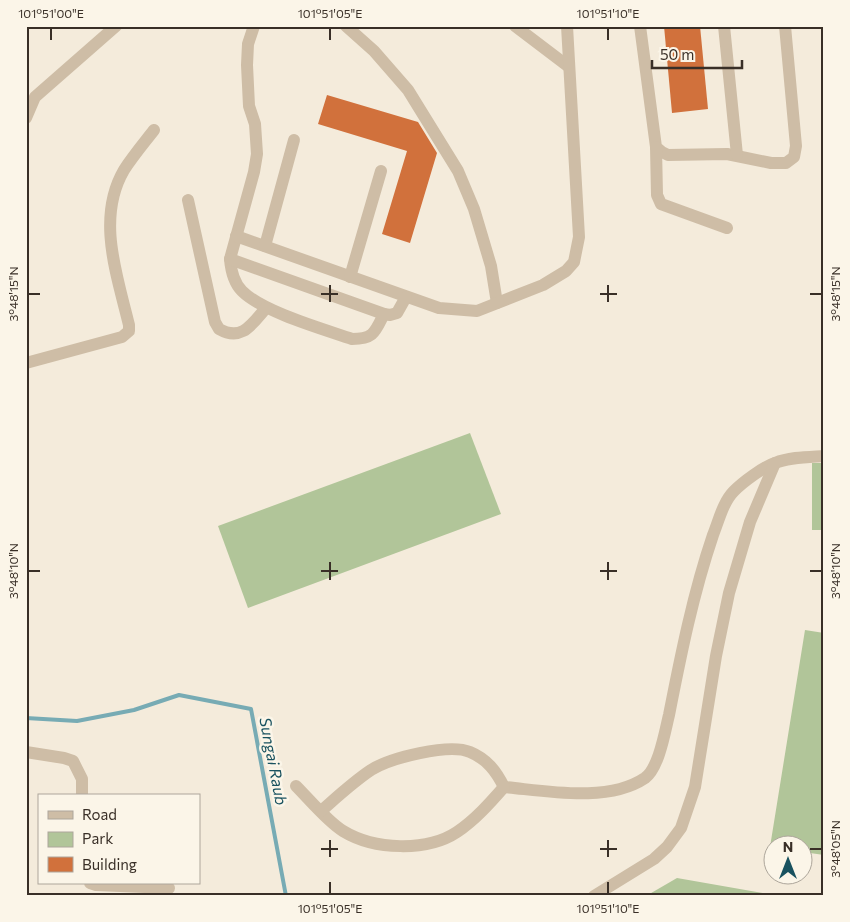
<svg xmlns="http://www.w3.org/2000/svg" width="850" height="922" viewBox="0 0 850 922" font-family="Commissioner,sans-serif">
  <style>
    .green { fill: #b1c599 }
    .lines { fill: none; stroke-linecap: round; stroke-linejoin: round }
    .stream { stroke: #77abb4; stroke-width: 4 }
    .building { fill: #d1713c }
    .minor { stroke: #cebda6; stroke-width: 12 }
    .ticks { fill: none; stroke: #392f27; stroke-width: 2 }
    .labels { text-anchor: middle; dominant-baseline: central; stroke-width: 5; stroke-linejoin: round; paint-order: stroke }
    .water-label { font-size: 16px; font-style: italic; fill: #19525f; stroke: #fbf5e8 }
    .neatline { fill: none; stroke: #392f27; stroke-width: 2 }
    .ticks-label { font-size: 12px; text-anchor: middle; fill: #392f27 }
  </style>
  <rect width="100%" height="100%" fill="#f4ebdb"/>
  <!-- green -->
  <g class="green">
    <path d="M470 433 501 514 248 608 218 526Z"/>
    <rect x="812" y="463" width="12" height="67"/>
    <path d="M805 630 824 633V855L803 852 802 844H772V847H770Z"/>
    <path d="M677 878 779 896H646Z"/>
  </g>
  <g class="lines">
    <!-- stream -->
    <path class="stream" d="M26 718 77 721 134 710 179 695 251 709 286 896"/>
  </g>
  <!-- building -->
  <g class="building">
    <path d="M664 26H700L708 109 672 113Z"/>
    <path d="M327 95 418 122 437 153 410 243 382 234 407 151 318 124Z"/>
  </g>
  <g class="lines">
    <!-- minor -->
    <g class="minor">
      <path d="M254 26 248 44 247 65 249 106 255 124 257 154 254 172 230 259C231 271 234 283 242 291 263 312 323 329 352 339 374 339 375 332 384 314"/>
      <path d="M346 26 374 51 408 90 458 171 474 209 491 266 497 303"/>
      <path d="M515 26 569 67"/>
      <path d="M640 26 656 147 662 152 668 155 727 154 771 163H786L794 157 796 146 785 26"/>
      <path d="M724 26 737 155"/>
      <path d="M26 118 35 97 116 26"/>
      <path d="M656 147 657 195 661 204 727 228"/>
      <path d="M188 200 215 322 219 329C242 342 252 324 266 308"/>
      <path d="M236 236 439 308 477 311 543 285 566 271 574 262 579 237 567 26"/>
      <path d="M265 246 294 140"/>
      <path d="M230 259 384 314 390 315 397 313 406 297"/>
      <path d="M350 277 381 171"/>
      <path d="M26 363 122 337 129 331V325C117 275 96 218 124 170 133 156 144 143 154 130"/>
      <path d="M26 752 64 758 73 761 82 779V796"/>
      <path d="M296 786C309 799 328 822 343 831 374 850 427 852 457 832 475 820 490 803 504 787"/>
      <path d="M504 787C547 791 608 803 645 778 659 768 665 731 669 715 681 654 693 594 713 535 719 520 723 502 734 491 743 482 763 467 775 463 790 457 808 457 824 456"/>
      <path d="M321 811C337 797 353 782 371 770 390 758 449 743 470 752 487 759 496 771 504 787"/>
      <path d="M90 883 96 885 169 888"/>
      <path d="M594 896 654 859 667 847 681 828 695 787 716 656 729 593 750 522 775 463"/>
    </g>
  </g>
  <!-- ticks -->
  <path class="ticks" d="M51 28V40M330 28V40M608 28V40M330 285V302M608 285V302M28 294H40M321 294H338M600 294H617M810 294H822M330 562V580M608 562V580M28 571H40M321 571H338M600 571H617M810 571H822M330 840V857M608 840V857M321 849H338M600 849H617M810 849H822M330 882V894M608 882V894"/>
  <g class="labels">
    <!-- water labels -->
    <g class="water-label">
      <text transform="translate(274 761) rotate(79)">Sungai Raub</text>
    </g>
  </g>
  <!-- border -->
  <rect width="850" height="922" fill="none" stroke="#fbf5e8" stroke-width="55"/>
  <!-- legend -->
  <rect x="38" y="794" width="162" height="90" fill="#fbf5e8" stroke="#ada69b"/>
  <rect x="48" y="811" width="25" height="8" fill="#cebda6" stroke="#ada69b"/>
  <text x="82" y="820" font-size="15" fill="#392f27">Road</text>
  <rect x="48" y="832" width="25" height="15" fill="#b1c599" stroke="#ada69b"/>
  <text x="82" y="844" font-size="15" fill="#392f27">Park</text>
  <rect x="48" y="857" width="25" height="15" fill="#d1713c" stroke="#ada69b"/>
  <text x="82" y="870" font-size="15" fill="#392f27">Building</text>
  <!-- north arrow -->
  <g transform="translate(788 860)"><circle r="24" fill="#fbf5e8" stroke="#ada69b"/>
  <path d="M0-4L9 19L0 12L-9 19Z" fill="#19525f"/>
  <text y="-8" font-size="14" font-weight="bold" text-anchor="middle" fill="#392f27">N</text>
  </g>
  <!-- scale -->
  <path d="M652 60v8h90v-8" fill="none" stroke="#392f27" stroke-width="2.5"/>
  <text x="660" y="60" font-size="15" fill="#392f27" stroke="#fbf5e8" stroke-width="4" paint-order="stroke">50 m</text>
  <rect x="28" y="28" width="794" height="866" class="neatline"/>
  <g class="ticks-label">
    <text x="51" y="18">101°51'00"E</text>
    <text x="330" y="18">101°51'05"E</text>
    <text x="608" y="18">101°51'10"E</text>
    <text transform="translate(14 294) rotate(-90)" y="4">3°48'15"N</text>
    <text transform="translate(836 294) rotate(-90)" y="4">3°48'15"N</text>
    <text transform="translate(14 571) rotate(-90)" y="4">3°48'10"N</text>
    <text transform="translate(836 571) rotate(-90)" y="4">3°48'10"N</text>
    <text transform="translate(836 849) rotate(-90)" y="4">3°48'05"N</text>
    <text x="330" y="913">101°51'05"E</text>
    <text x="608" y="913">101°51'10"E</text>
  </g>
</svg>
